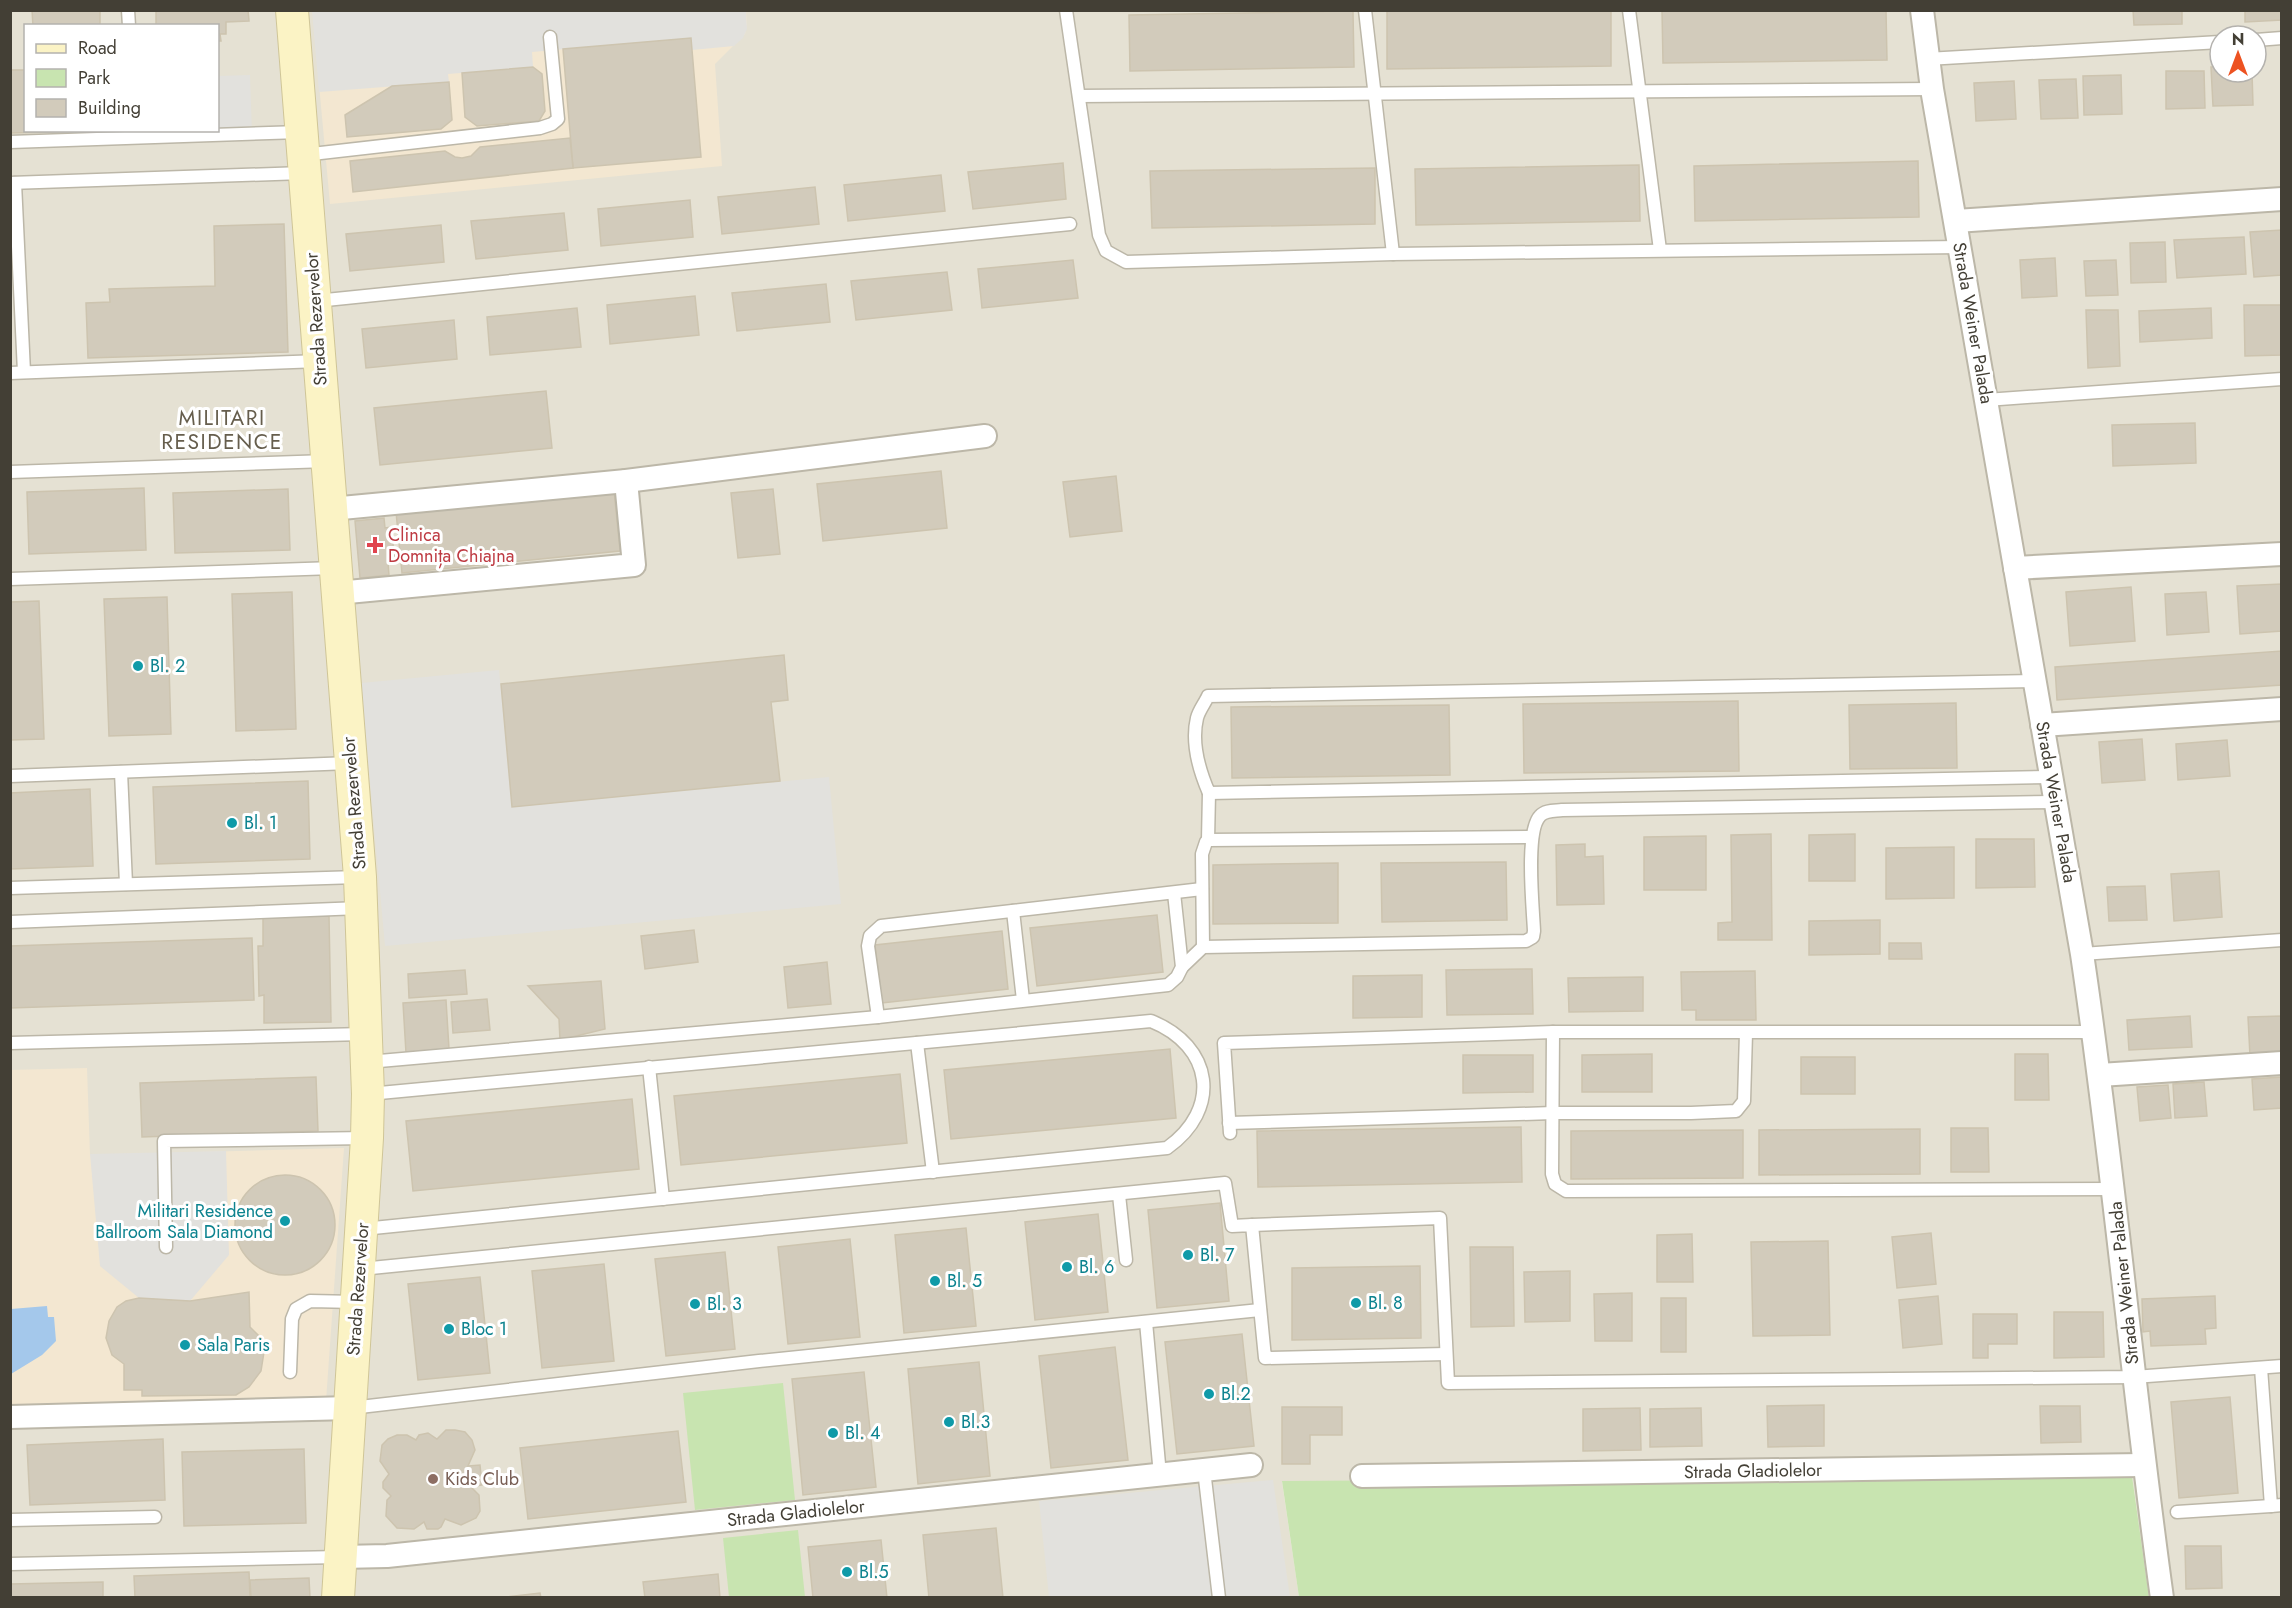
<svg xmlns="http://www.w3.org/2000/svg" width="2292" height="1608" viewBox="0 0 2292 1608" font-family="Jost,sans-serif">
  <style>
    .residential { fill: #e5e1d3; fill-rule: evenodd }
    .commercial { fill: #f3e7d1 }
    .green { fill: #c8e4b0 }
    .parking { fill: #e2e1dd }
    .water { fill: #a4c8eb }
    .building { fill: #d2cbbb; stroke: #cdc4af; stroke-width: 1.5 }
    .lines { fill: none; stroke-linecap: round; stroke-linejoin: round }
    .lane-casing { stroke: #bcb7a8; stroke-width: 15 }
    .street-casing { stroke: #bcb7a8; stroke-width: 26 }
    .secondary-casing { stroke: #cfc597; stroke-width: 34 }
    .lane { stroke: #fff; stroke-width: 12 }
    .street { stroke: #fff; stroke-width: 22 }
    .secondary { stroke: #fbf3c5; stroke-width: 32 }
    .health-dot { fill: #e0444e; stroke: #fff; stroke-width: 2 }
    .culture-dot { fill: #0f9aa8; stroke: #fff; stroke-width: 2 }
    .education-dot { fill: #8d6e63; stroke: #fff; stroke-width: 2 }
    .labels { text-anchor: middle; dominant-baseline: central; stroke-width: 6; stroke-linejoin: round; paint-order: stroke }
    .street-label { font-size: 18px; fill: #433f35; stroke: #fff }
    .health-label { font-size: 18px; fill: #be3a42; stroke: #fff; text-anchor: start }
    .culture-label { font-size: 18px; fill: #0d838f; stroke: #fff; text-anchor: start }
    .education-label { font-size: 18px; fill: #785e54; stroke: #fff; text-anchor: start }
    .quarter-label { font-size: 21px; letter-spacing: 1.5px; fill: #665e4d; stroke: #fff }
  </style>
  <rect width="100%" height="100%" fill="#f1efe5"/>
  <!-- residential -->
  <path class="residential" d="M11 11H2281V1597H2149L2132 1476 1282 1482 1299 1597 11 1598ZM26 26H218V130H26ZM2220 36H2256V72H2220Z"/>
  <!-- commercial -->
  <g class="commercial">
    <path d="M514 10 746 11 747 24 745 34 715 64 722 166 330 204 314 30Z"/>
    <path d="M87 1068 90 1155 344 1148 326 1401 11 1409 10 1070Z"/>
  </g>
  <!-- green -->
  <g class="green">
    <path d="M783 1383 795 1500 695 1510 683 1393Z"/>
    <path d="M2132 1476 2149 1597H1299L1282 1481Z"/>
    <path d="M798 1530 805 1597H729L723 1538Z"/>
  </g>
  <!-- parking -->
  <g class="parking">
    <path d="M746 10 747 29 743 38 734 46 692 50 691 38 532 52 533 67 448 74 449 82 319 92 312 11Z"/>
    <path d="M250 75 252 134 149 138V131L218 130V76Z"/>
    <path d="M499 670 512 807 829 777 841 904 385 946 361 683Z"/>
    <path d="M226 1151 229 1255 190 1301 139 1298 100 1266 90 1154Z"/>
    <path d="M1273 1480 1290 1597H1049L1039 1501Z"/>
  </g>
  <!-- water -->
  <path class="water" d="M47 1306 48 1317H54L56 1341 42 1355 11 1374V1309Z"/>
  <!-- building -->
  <g class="building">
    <path d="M32 10H100V26H33Z"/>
    <path d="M156 10H248L249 21 226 22V34H220L221 41H218V26H156Z"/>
    <path d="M1611 10V66L1387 69V11Z"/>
    <path d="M1662 10H1886L1887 60 1663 63Z"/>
    <path d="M2133 10H2182V24L2134 25Z"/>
    <path d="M2245 10H2282V20L2245 22Z"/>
    <path d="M1353 11 1354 67 1130 71 1129 15Z"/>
    <path d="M691 38 701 157 573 168 563 49Z"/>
    <path d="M533 67 542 74 545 111 539 121 477 126 465 117 462 73Z"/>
    <path d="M2211 67H2220V72H2252L2253 105 2213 106Z"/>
    <path d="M10 70H26V130L103 131 10 133Z"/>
    <path d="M2166 71H2204L2205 108 2166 109Z"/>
    <path d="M2121 75 2122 114 2084 115 2083 76Z"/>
    <path d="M2076 79 2078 118 2041 119 2039 80Z"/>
    <path d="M2014 81 2016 119 1976 121 1974 83Z"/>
    <path d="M449 82 452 120 441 129 347 137 345 115 392 86Z"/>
    <path d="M570 138 573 168 353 192 350 161 445 151 455 157 462 158 471 156 480 147Z"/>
    <path d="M1918 161 1919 217 1695 221 1694 166Z"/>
    <path d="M1063 163 1066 199 973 209 968 172Z"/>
    <path d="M1639 165 1640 221 1416 225 1415 169Z"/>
    <path d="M1375 168V224L1152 228 1150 171Z"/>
    <path d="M941 175 945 211 848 221 844 185Z"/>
    <path d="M815 187 819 224 722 234 718 197Z"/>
    <path d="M690 200 693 237 601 246 598 209Z"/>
    <path d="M564 213 568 250 476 259 471 221Z"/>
    <path d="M284 224 288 352 88 358 86 303 110 302 109 289 215 286 214 226Z"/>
    <path d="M441 225 444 262 350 271 346 234Z"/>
    <path d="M2282 230V275L2254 277 2250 232Z"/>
    <path d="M2244 237 2246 274 2177 278 2174 240Z"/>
    <path d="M2165 242 2166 282 2131 283 2130 243Z"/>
    <path d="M2055 258 2057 296 2022 298 2020 260Z"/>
    <path d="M1073 260 1078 298 982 308 978 269Z"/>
    <path d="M2116 260 2118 295 2086 296 2084 261Z"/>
    <path d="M947 272 952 310 856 320 851 281Z"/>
    <path d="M826 284 830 322 737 331 732 293Z"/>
    <path d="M695 296 699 335 610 344 607 305Z"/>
    <path d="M2244 305H2282V355L2245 356Z"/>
    <path d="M577 308 581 347 490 355 487 317Z"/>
    <path d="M2211 308 2212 338 2140 342 2139 311Z"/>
    <path d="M2086 310H2118L2120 366 2088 368Z"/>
    <path d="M454 320 457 359 366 368 362 329Z"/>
    <path d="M546 391 552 448 380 465 374 408Z"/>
    <path d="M2195 423 2196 463 2113 466 2112 425Z"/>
    <path d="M941 471 947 528 823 541 817 484Z"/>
    <path d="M1116 476 1122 531 1070 537 1063 482Z"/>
    <path d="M144 488 146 550 29 554 27 492Z"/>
    <path d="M288 489 290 550 175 553 173 493Z"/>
    <path d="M773 489 780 554 738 558 731 493Z"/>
    <path d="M614 490 620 551 402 573 396 512Z"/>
    <path d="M384 518 385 528 391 527 395 562 388 563 389 575 360 578 355 521Z"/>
    <path d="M2282 584V631L2240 634 2237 586Z"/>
    <path d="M2131 587 2135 641 2070 646 2066 592Z"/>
    <path d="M292 592 296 729 236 731 232 594Z"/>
    <path d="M2206 592 2209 632 2167 635 2165 594Z"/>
    <path d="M167 597 171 734 109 736 104 599Z"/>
    <path d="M39 601 44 739 10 740V602Z"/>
    <path d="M2282 651V685L2057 700 2055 667Z"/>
    <path d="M784 655 788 700 771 702 780 781 512 807 501 684Z"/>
    <path d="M1738 701 1739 771 1524 773 1523 704Z"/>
    <path d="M1956 703 1957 768 1850 769 1849 705Z"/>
    <path d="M1449 705 1450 775 1232 778 1231 707Z"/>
    <path d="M2142 739 2145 780 2102 783 2099 742Z"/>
    <path d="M2227 740 2230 776 2178 780 2176 744Z"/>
    <path d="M308 781 310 859 156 864 153 787Z"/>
    <path d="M90 789 93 866 10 869V793Z"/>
    <path d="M1771 834 1772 940H1718V923L1732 922 1731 835Z"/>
    <path d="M1855 834V881H1809V835Z"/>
    <path d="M1706 836V890H1644V837Z"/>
    <path d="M1976 839H2034L2035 887 1976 888Z"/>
    <path d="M1585 844V857L1603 856 1604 904 1557 905 1556 845Z"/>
    <path d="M1954 847V898L1886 899V848Z"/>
    <path d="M1506 862 1507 920 1382 922 1381 863Z"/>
    <path d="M1338 863V923L1213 924V865Z"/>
    <path d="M2219 871 2222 917 2174 921 2171 874Z"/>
    <path d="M2145 886 2147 920 2109 921 2107 887Z"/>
    <path d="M1157 915 1163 972 1037 986 1030 928Z"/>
    <path d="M329 916 331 1022 264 1023V995L259 996 258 946H263V917Z"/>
    <path d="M1880 920V954L1809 955V921Z"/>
    <path d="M694 930 698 962 645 969 641 936Z"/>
    <path d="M1002 931 1008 989 882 1003 875 945Z"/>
    <path d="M252 938 254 1000 10 1008V946Z"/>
    <path d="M1889 943H1921L1922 959H1889Z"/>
    <path d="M827 962 831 1004 788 1008 784 967Z"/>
    <path d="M1532 969 1533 1014 1447 1015 1446 970Z"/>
    <path d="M465 970 467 994 409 998 408 974Z"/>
    <path d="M1755 971 1756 1020H1696V1010H1682L1681 972Z"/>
    <path d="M1422 975V1017L1353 1018V976Z"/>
    <path d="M1643 977V1011L1569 1012 1568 978Z"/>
    <path d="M601 981 605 1029 560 1040 559 1019 528 986Z"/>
    <path d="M487 999 490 1030 453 1033 451 1002Z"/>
    <path d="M446 1000 449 1049 406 1053 403 1003Z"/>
    <path d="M2190 1016 2192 1047 2129 1050 2127 1020Z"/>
    <path d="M2282 1016V1054L2250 1056 2248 1017Z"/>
    <path d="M1170 1049 1176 1118 951 1139 944 1070Z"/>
    <path d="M1652 1054V1092H1582V1055Z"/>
    <path d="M2015 1054H2048L2049 1100H2015Z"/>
    <path d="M1463 1055H1533V1092L1463 1093Z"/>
    <rect x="1801" y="1057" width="54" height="37"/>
    <path d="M900 1074 907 1143 681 1165 674 1096Z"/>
    <path d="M316 1077 318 1131 142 1137 140 1083Z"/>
    <path d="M2282 1077V1108L2254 1110 2252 1079Z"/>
    <path d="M2204 1082 2207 1116 2175 1118 2173 1084Z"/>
    <path d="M2168 1085 2171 1118 2140 1121 2137 1087Z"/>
    <path d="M632 1099 639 1169 413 1191 406 1121Z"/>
    <path d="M1521 1127 1522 1182 1258 1187 1257 1131Z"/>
    <path d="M1951 1128H1988L1989 1172H1951Z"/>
    <path d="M1920 1129V1174L1759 1175V1130Z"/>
    <path d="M1743 1130V1178L1571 1179V1131Z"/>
    <circle cx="285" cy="1225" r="50"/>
    <path d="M1220 1203 1229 1301 1157 1308 1148 1210Z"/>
    <path d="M1098 1214 1108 1312 1035 1320 1025 1222Z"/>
    <path d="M966 1228 976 1326 904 1333 895 1235Z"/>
    <path d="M1931 1233 1936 1284 1897 1288 1892 1237Z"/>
    <path d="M1692 1234 1693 1282H1657V1235Z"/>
    <path d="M850 1239 860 1337 788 1344 778 1247Z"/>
    <path d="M1828 1241 1830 1335 1753 1336 1751 1242Z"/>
    <path d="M1470 1247H1513L1514 1326 1471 1327Z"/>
    <path d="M725 1252 735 1349 666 1356 655 1259Z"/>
    <path d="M604 1264 614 1361 542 1368 532 1271Z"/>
    <path d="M1420 1266 1421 1338 1292 1340V1268Z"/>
    <path d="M1570 1271V1321L1525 1322 1524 1272Z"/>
    <path d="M480 1277 490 1373 418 1380 408 1284Z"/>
    <path d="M249 1292 250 1327 259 1336 264 1352 261 1371 249 1387 236 1395 142 1396V1390H124V1364L112 1355 106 1338 109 1321 117 1307 126 1301 139 1298 190 1301Z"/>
    <path d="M1632 1293V1341H1595L1594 1294Z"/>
    <path d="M1938 1296 1942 1344 1903 1348 1899 1300Z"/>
    <path d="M2215 1296 2216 1328 2205 1329 2206 1344 2151 1346 2150 1331 2143 1332 2142 1299Z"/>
    <rect x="1661" y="1298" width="25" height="54"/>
    <path d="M2054 1312H2103L2104 1357 2054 1358Z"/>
    <path d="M1973 1314H2017V1344H1988V1358H1973Z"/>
    <path d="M1242 1334 1254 1446 1177 1454 1165 1342Z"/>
    <path d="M1115 1347 1128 1460 1051 1468 1039 1356Z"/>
    <path d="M979 1362 990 1476 918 1484 908 1369Z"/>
    <path d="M864 1372 876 1487 803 1495 792 1379Z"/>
    <path d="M2230 1397 2238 1493 2179 1498 2171 1402Z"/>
    <path d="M1824 1405V1446L1768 1447 1767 1406Z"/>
    <path d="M2040 1406H2080L2081 1442 2041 1443Z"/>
    <path d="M1282 1407H1342V1435H1310V1464H1282Z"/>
    <path d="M1640 1408 1641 1450 1583 1451V1409Z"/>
    <path d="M1701 1408 1702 1446 1650 1447V1409Z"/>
    <path d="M446 1430H455L465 1432 472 1440 475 1450 468 1466 480 1465 482 1485 471 1487 479 1495 480 1511 476 1518 461 1525 445 1519 441 1527 438 1529H427L424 1522 414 1529 397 1528 386 1516 387 1500 391 1496 383 1488V1482L389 1474 380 1461 382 1445 388 1439 397 1435H407L416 1440 419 1435 428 1433 437 1439Z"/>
    <path d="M678 1431 686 1502 528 1519 520 1448Z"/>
    <path d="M163 1439 165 1500 30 1505 27 1445Z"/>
    <path d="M304 1449 306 1523 184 1526 182 1452Z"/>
    <path d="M996 1528 1003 1598H929L923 1535Z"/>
    <path d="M881 1540 887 1598H813L808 1547Z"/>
    <path d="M2185 1546H2221L2222 1588 2186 1589Z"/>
    <path d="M249 1572 250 1598H135L134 1576Z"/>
    <path d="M718 1574 720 1598H645L643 1582Z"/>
    <path d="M309 1578 310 1598H251L250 1580Z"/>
    <path d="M103 1582V1598H10V1584Z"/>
    <path d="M540 1593 541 1598H496Z"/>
  </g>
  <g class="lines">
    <!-- lane casing -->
    <g class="lane-casing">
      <g id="lane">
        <path d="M128 10 129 26"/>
        <path d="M1066 10 1099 235 1106 251 1126 262 1393 254 1961 247"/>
        <path d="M1365 10 1393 254"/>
        <path d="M1629 10 1660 250"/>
        <path d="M2256 40 2282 38"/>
        <path d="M1927 59 2220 42"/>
        <path d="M1079 96 1932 89"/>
        <path d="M10 142 300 132"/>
        <path d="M303 155 540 128 552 124 558 119 550 37"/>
        <path d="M10 183 303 173"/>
        <path d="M15 183 24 372"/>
        <path d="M316 301 1070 224"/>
        <path d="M10 373 319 361"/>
        <path d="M1986 400 2282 379"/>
        <path d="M10 472 327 461"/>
        <path d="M10 579 334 568"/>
        <path d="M2035 681 1208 696C1205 703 1199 710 1197 718 1191 743 1199 770 1209 793L2050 777"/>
        <path d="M121 772 126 884"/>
        <path d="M10 776 350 763"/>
        <path d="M1208 840 1209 793"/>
        <path d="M10 888 358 877"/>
        <path d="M1013 911 1023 1000"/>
        <path d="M10 922 360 908"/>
        <path d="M1203 947 1202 854 1206 842 1208 840 1531 837"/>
        <path d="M2082 954 2282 940"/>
        <path d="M1182 967 1203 947 1526 941 1533 937 1534 931C1533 908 1525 831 1540 816 1545 810 1555 811 1562 810L2055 802"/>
        <path d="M878 1017 868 946 870 936 881 926 1202 889"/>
        <path d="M1553 1032 1552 1174 1555 1184 1566 1191 2114 1189"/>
        <path d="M10 1043 364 1034"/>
        <path d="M917 1043 933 1172"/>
        <path d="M368 1062 878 1017 1168 985 1177 977 1182 967 1174 893"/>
        <path d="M649 1067 663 1199"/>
        <path d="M1229 1123 1553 1113H1691L1736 1111 1744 1101 1746 1033"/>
        <path d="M1230 1133 1224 1043 1553 1032H2094"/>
        <path d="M1119 1195 1126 1260"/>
        <path d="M1252 1225 1440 1218 1448 1383 2134 1377 2282 1366"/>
        <path d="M363 1229 1167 1148C1222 1109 1213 1046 1151 1021L369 1094"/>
        <path d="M166 1247 164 1141 366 1138"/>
        <path d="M361 1269 1225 1183 1232 1226 1252 1225 1265 1358 1446 1354"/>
        <path d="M1146 1322 1160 1475"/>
        <path d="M2261 1368 2271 1506 2282 1505"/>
        <path d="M290 1372 292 1319 296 1309 310 1301 356 1302"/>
        <path d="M351 1408 759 1361 1260 1310"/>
        <path d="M1204 1470 1219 1598"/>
        <path d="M2177 1512 2271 1506"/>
        <path d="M10 1520 155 1517"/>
        <path d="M10 1564 339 1557"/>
      </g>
    </g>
    <!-- street casing -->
    <g class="street-casing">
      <g id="street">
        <path d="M1922 10 1932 89 2082 954C2114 1168 2132 1383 2162 1598"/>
        <path d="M1956 221 2282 199"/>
        <path d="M331 509 626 481 985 436"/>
        <path d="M2015 568 2282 554"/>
        <path d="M337 593 634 565 626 481"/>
        <path d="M2042 725 2282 709"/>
        <path d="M2100 1075 2282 1063"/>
        <path d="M10 1417 350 1408"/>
        <path d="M1362 1476 2143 1465"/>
        <path d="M341 1557 387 1556 1251 1465"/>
      </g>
    </g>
    <!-- secondary casing -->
    <g class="secondary-casing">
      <path id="secondary" d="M292 10 360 877 368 1094 367 1138 338 1598"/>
    </g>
    <!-- lane -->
    <use href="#lane" class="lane"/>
    <!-- street -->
    <use href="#street" class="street"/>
    <!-- secondary -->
    <use href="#secondary" class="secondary"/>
  </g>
  <!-- markers -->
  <path class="health-dot" d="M372 536h6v6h6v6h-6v6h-6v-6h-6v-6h6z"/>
  <g class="culture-dot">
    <circle cx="138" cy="666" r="6"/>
    <circle cx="232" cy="823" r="6"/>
    <circle cx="285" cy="1221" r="6"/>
    <circle cx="1188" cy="1255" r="6"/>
    <circle cx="1067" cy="1267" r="6"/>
    <circle cx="935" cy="1281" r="6"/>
    <circle cx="1356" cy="1303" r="6"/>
    <circle cx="695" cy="1304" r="6"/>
    <circle cx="449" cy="1329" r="6"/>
    <circle cx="185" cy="1345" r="6"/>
    <circle cx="1209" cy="1394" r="6"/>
    <circle cx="949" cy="1422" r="6"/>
    <circle cx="833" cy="1433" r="6"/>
    <circle cx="847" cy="1572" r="6"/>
  </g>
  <circle class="education-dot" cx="433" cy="1479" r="6"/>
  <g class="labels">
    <!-- street labels -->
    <g class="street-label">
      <text transform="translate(316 319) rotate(-94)">Strada Rezervelor</text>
      <text transform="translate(1973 323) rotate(80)">Strada Weiner Palada</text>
      <text transform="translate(2056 802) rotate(80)">Strada Weiner Palada</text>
      <text transform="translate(354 803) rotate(-95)">Strada Rezervelor</text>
      <text transform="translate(2124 1283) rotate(-96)">Strada Weiner Palada</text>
      <text transform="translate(358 1289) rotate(-86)">Strada Rezervelor</text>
      <text transform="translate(1753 1471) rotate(-1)">Strada Gladiolelor</text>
      <text transform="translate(796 1513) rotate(-6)">Strada Gladiolelor</text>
    </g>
    <!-- health labels -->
    <g class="health-label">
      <text x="388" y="535">Clinica<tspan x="388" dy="21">Domnița Chiajna</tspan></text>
    </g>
    <!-- culture labels -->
    <g class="culture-label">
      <text x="150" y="666">Bl. 2</text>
      <text x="244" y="823">Bl. 1</text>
      <text x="273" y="1211" text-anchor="end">Militari Residence<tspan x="273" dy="21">Ballroom Sala Diamond</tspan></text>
      <text x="1200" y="1255">Bl. 7</text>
      <text x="1079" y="1267">Bl. 6</text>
      <text x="947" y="1281">Bl. 5</text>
      <text x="1368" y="1303">Bl. 8</text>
      <text x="707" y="1304">Bl. 3</text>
      <text x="461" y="1329">Bloc 1</text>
      <text x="197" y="1345">Sala Paris</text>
      <text x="1221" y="1394">Bl.2</text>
      <text x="961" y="1422">Bl.3</text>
      <text x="845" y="1433">Bl. 4</text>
      <text x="859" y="1572">Bl.5</text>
    </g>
    <!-- education labels -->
    <g class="education-label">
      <text x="445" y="1479">Kids Club</text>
    </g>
    <!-- quarter labels -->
    <g class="quarter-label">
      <text x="222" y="418">MILITARI<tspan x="222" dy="24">RESIDENCE</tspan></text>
    </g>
  </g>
  <!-- border -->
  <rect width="2292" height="1608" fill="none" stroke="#433f35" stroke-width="24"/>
  <!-- legend -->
  <rect x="24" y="24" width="195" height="108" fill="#ffffff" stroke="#b4b2ae" stroke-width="1.5"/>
  <rect x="36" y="44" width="30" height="9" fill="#fbf3c5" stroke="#b4b2ae" stroke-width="1.5"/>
  <text x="78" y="54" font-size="18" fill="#433f35">Road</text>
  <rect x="36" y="69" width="30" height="18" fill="#c8e4b0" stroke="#b4b2ae" stroke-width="1.5"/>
  <text x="78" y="84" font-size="18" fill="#433f35">Park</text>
  <rect x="36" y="99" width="30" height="18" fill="#d2cbbb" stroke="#b4b2ae" stroke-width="1.5"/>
  <text x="78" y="114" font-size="18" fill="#433f35">Building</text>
  <!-- north arrow -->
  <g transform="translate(2238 54)"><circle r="28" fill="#ffffff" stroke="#b4b2ae" stroke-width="1.5"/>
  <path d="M0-4.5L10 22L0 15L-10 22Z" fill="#ed5221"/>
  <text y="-9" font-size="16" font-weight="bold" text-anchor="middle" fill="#433f35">N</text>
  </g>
</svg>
